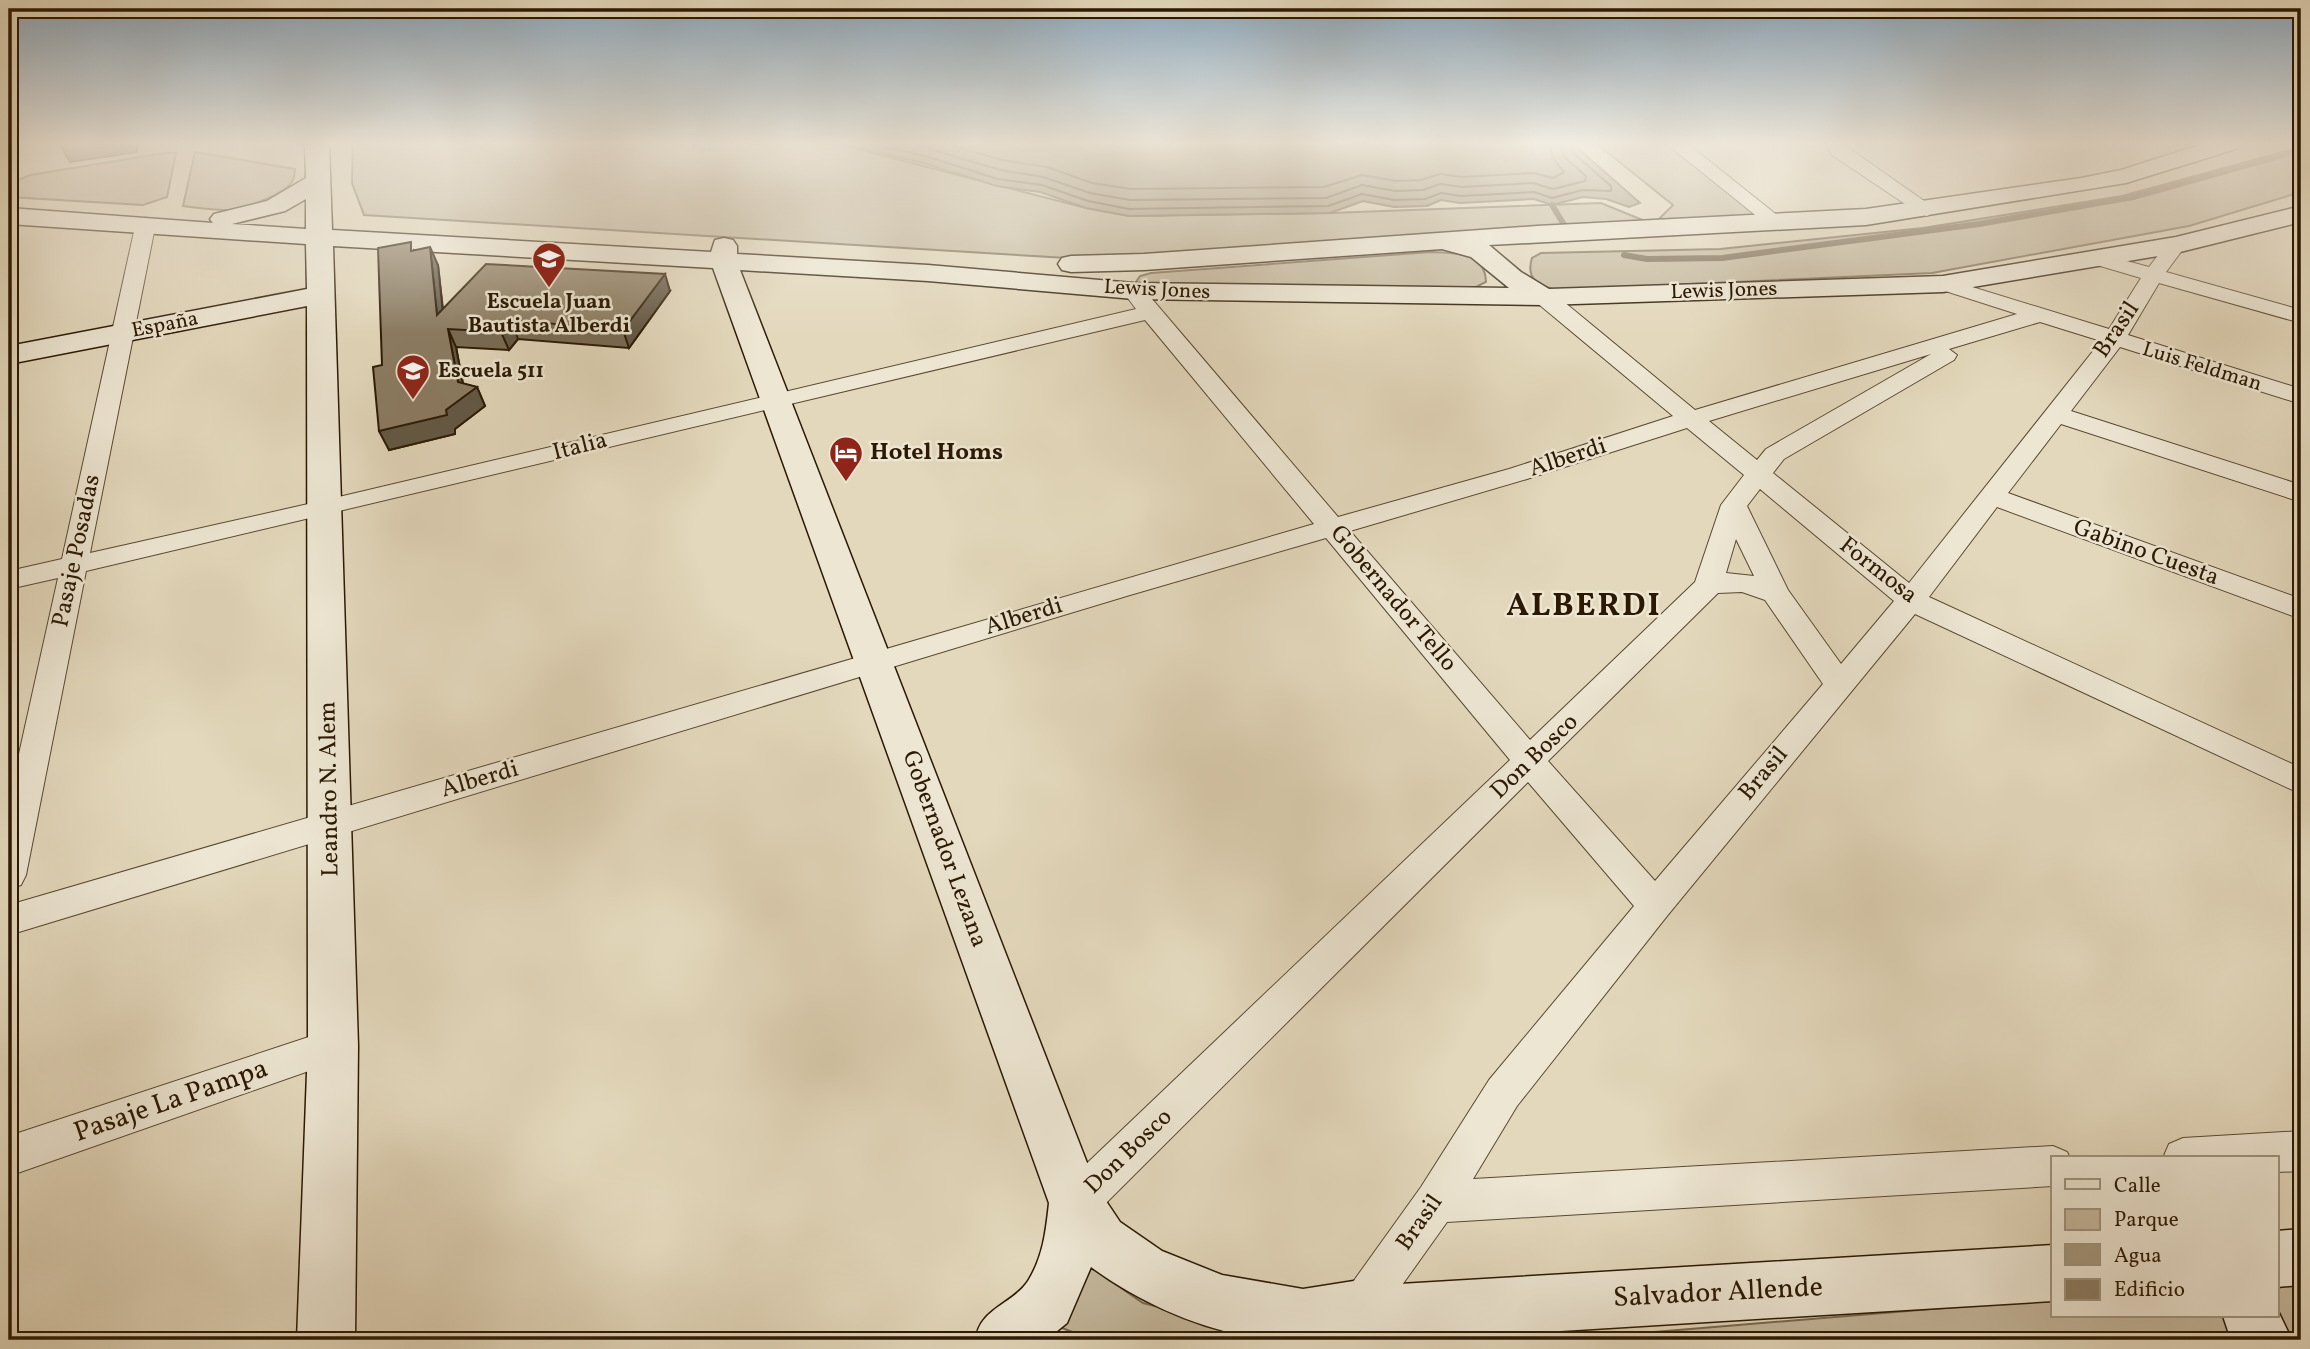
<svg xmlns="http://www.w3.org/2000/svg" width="2310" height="1349" viewBox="0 0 2310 1349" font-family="Vollkorn,serif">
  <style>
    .green { fill: #c4b89d; stroke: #786850; stroke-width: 2 }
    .water { fill: #a4977d; stroke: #74654c; stroke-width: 2 }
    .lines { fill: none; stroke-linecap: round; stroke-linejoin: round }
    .shore { stroke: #685840; stroke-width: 2 }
    .stream { stroke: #74654c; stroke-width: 6 }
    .street-casing { stroke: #594931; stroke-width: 2 }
    .secondary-casing { stroke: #2b1903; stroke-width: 3 }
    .street { fill: #ede6d3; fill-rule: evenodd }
    .secondary { fill: #ede6d3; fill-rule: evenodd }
    .wall { fill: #786b55; stroke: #2b1903; stroke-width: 2 }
    .shaded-wall { fill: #615745; stroke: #2b1903; stroke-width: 2 }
    .building { fill: #8b7c63; stroke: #2b1903; stroke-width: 2 }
    .labels { text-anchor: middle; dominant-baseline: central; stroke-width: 5; stroke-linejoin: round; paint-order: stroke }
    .far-street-label { font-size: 21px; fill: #2b1903; stroke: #ede6d3 }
    .far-poi-label { font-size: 21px; font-weight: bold; fill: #2b1903; stroke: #ede6d3 }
    .street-label { font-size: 24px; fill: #2b1903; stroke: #ede6d3 }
    .poi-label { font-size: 24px; font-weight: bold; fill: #2b1903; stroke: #ede6d3; text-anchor: start }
    .near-street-label { font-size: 28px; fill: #2b1903; stroke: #ede6d3 }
    .district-label { font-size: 32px; font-weight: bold; letter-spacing: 2px; fill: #2b1903; stroke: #ede6d3 }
  </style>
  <rect width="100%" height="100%" fill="#e3d8bc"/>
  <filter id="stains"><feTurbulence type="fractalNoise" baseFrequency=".00286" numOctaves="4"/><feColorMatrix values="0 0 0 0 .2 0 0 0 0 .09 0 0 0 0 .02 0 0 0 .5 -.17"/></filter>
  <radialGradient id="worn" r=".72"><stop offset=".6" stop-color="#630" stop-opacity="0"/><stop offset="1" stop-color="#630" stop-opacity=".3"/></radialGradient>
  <!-- green -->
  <g class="green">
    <path d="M353 144H838L1086 208 1129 216 1330 213 1601 203 1645 221 1083 259 364 215 352 183Z"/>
    <path d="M1597 144H1679L1777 217 1658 220 1673 205Z"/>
    <path d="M2301 147V192L2189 226 1932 273 1560 290C1540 287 1525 280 1532 258L1541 253 1720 249 1923 228 2122 196Z"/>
    <path d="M195 152 295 169C295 170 294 179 293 180 288 193 242 210 228 210 213 210 198 208 183 206Z"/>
    <path d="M165 153H176L167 197 143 205 9 197V184L30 175Z"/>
    <path d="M1430 252C1455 253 1485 251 1486 282L1472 289 1140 287 1136 282 1140 276 1151 273Z"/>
    <path d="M1085 1263 1143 1303 1218 1322 1251 1327 1234 1340H1094L1051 1324Z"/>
    <path d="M2301 1282V1340H1558L2053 1299V1316H2277V1283Z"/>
  </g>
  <!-- water -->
  <path class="water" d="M842 144H1573L1640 203 1629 207 1606 199 1583 197 1552 205 1534 199 1460 203 1441 200 1427 206 1394 207 1363 201 1330 213 1129 216 1086 208 1040 192 997 186 923 163Z"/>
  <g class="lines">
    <!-- shore -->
    <g class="shore">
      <path d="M873 144 925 156 998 179 1042 185 1088 201 1129 209 1328 206 1362 194 1394 200 1425 199 1441 193 1461 196 1534 192 1552 198 1583 190 1611 191V186L1572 152 1570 144"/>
      <path d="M913 144 1000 170 1043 177 1090 193 1130 200 1326 198 1362 185 1395 191 1423 190 1440 184 1462 187 1533 183 1553 189 1585 181 1586 176 1564 157 1561 144"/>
      <path d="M948 144 1002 160 1047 167 1092 183 1131 189 1324 187 1362 175 1396 181 1421 180 1440 174 1462 177 1533 173 1553 178 1564 172 1553 158 1550 144"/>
    </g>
    <!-- stream -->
    <g class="stream">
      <path d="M1552 205 1566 228"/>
      <path d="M1624 255 1647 259 1722 258 1979 224 2133 197 2301 150"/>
    </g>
    <!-- street casing -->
    <g class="street-casing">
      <g id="street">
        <path d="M1667 144H1688L1787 223 1784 227H1770Z"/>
        <path d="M1825 144H1843L1937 210 1927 216 1920 214 1832 155Z"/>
        <path d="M145 221 152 223 155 227 90 553 326 500 1136 309 1127 297 1130 292H1146L1338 517 1509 469 1673 416 1536 302 1533 297 1536 292H1552L1695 410 2017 314 1936 288 1932 284 1936 280 1943 278 2109 329 2141 278 2090 263 2087 259 2090 255 2097 253 2149 267 2169 241H2183L2186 245 2166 272 2301 310V323L2159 283 2128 335 2301 389V404L2120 347 2071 411 2301 485V502L2061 424 2008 493 2301 599V619L1997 507 1929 597 2301 768V794L1915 614 1667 916 1517 1106 1473 1179 2053 1146 2067 1152 2070 1158H2053V1186L1447 1222 1375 1323 1360 1330 1345 1323 1338 1308 1345 1293 1421 1187 1489 1080 1634 906 1528 782 1091 1218 1076 1224 1061 1218 1055 1203 1061 1188 1510 760 1326 538 1130 595 9 935V905L1314 524 1145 320 86 571 26 875 21 885 9 889V799L58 578 9 589V571L62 559 135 227 138 223ZM2040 322 2101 341 1909 583 1773 473 1784 459 1954 360 1957 355 1949 349ZM1931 354 1766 449 1757 460 1709 421ZM1687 428 1744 475 1721 505 1695 582 1530 740 1350 531 1527 479ZM1760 489 1894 601 1841 664 1788 590 1747 506ZM1736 539 1754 576 1726 573ZM1742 592 1765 600 1823 684 1655 881 1548 761 1718 593Z"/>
        <path d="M333 1029 346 1034 352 1046 346 1058 9 1176V1136Z"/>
        <path d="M2301 1131V1171L2277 1172V1158H2163L2169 1144 2183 1138Z"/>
      </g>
    </g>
    <!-- secondary casing -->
    <g class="secondary-casing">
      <g id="secondary">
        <path d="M305 144H329L332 230 711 252 715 240 724 238 733 240 737 246V254L928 265 1134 283 1509 288 1471 257 1442 249 1144 270 1071 272 1062 270 1058 264 1062 258 1071 256 1144 254 1537 226 1866 209 2081 178 2121 170 2203 144H2239L2236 149 2126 183 1866 225 1489 245 1521 272 1549 289 1943 276 2176 237 2301 206V222L2176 253 1943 292 1544 305 1134 299 928 281 740 270 1096 1186 1120 1222 1162 1251 1222 1275 1303 1289 1360 1280 1383 1285 2053 1245V1301L1461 1337 1463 1340H1378L1360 1336 1338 1340H1241L1243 1335C1191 1326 1133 1298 1091 1267L1067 1323 1046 1340H976C978 1309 1013 1304 1028 1281 1043 1257 1046 1231 1049 1203L713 268 333 246 358 1046 355 1340H297L308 1046 307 306 9 364V346L307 289 306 244 9 224V208L213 223 210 219 214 214 267 201 306 178ZM306 199V229L232 224 285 211Z"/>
        <path d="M2301 1229V1285L2277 1287V1231Z"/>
        <path d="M2277 1309 2292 1340H2231L2223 1316H2277Z"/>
      </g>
    </g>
    <!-- street -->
    <use href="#street" class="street"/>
    <!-- secondary -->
    <use href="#secondary" class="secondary"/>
  </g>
  <!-- wall -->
  <path class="wall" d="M414 250 438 265 443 309 670 291 629 348 518 339 509 350 456 347 463 384 477 387 485 406 455 429V434L389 450 382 365Z"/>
  <!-- shaded-wall -->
  <g class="shaded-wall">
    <path d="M67 144H138L137 152 70 162 60 145Z"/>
    <path d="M430 247 438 265 445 333 437 315Z"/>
    <path d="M665 274 670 291 629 348 623 330Z"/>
    <path d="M511 320 518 339 509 350 501 332Z"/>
    <path d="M448 329 456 347 465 395 477 387 485 406 455 429V434L389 450 379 431 446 410 458 382Z"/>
  </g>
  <!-- building -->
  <path class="building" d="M411 242V251L430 247 437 315 486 264 665 274 623 330 511 320 501 332 448 329 458 382 477 387 446 410 447 415 379 431 373 367 382 365 378 248Z"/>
  <!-- sky -->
  <linearGradient id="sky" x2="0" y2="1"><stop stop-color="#8da8bd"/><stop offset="0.43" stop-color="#f2ede1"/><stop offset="1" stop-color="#f2ede1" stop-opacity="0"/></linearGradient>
  <rect width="2310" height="333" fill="url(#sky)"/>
  <!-- icons -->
  <defs>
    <g id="school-pin" transform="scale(1.75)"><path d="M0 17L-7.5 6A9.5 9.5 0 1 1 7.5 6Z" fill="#8f2418" stroke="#ede6d3"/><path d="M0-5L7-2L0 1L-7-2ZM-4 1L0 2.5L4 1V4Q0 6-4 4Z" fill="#fff"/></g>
    <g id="hotel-pin" transform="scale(1.75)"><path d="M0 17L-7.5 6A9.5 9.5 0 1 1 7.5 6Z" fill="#8f2418" stroke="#ede6d3"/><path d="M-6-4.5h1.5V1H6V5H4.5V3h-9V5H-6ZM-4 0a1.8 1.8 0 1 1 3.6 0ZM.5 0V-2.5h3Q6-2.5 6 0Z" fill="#fff"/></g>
  </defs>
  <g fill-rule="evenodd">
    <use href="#school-pin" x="549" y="259"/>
    <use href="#school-pin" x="413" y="371"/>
    <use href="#hotel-pin" x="846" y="453"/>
  </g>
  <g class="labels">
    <!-- far-street labels -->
    <g class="far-street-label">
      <text transform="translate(1157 290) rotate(3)">Lewis Jones</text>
      <text transform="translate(1724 291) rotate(-2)">Lewis Jones</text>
      <text transform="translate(165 325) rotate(-11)">España</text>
      <text transform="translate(2202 367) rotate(17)">Luis Feldman</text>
    </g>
    <!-- far-poi labels -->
    <g class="far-poi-label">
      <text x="549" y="302">Escuela Juan<tspan x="549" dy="24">Bautista Alberdi</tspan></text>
      <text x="438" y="371" text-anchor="start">Escuela 511</text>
    </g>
    <!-- street labels -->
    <g class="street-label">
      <text transform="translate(2117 330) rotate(-56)">Brasil</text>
      <text transform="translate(580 447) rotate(-14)">Italia</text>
      <text transform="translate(1568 458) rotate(-18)">Alberdi</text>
      <text transform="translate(77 551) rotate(-78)">Pasaje Posadas</text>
      <text transform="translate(2146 553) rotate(20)">Gabino Cuesta</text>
      <text transform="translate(1878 571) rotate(38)">Formosa</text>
      <text transform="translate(1393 599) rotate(50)">Gobernador Tello</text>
      <text transform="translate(1024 617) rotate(-17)">Alberdi</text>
      <text transform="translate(1535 757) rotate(-44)">Don Bosco</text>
      <text transform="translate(1764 774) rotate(-50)">Brasil</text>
      <text transform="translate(480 780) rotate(-16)">Alberdi</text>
      <text transform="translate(330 789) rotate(-91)">Leandro N. Alem</text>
      <text transform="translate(944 849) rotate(70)">Gobernador Lezana</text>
      <text transform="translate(1129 1152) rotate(-44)">Don Bosco</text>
      <text transform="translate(1420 1223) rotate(-55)">Brasil</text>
    </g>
    <!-- poi labels -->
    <g class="poi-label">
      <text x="870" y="453">Hotel Homs</text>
    </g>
    <!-- near-street labels -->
    <g class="near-street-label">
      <text transform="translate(171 1101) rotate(-19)">Pasaje La Pampa</text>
      <text transform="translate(1718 1293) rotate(-3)">Salvador Allende</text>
    </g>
    <!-- district labels -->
    <g class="district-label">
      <text x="1584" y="607">ALBERDI</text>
    </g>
  </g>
  <!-- margin -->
  <rect width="2310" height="1349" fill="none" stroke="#e3d8bc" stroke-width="35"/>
  <rect x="10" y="10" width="2289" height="1328" fill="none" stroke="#2b1903" stroke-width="3.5"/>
  <rect x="18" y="18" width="2275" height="1314" fill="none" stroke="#2b1903" stroke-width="2"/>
  <!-- legend -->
  <rect x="2051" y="1156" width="228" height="161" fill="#ede6d3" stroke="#9f9480" stroke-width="2"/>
  <rect x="2065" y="1179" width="35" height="10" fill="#ede6d3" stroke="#9f9480" stroke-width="2"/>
  <text x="2114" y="1192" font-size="21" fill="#2b1903">Calle</text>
  <rect x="2065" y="1209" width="35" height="21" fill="#c4b89d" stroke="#9f9480" stroke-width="2"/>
  <text x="2114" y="1226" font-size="21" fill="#2b1903">Parque</text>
  <rect x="2065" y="1244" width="35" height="21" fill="#a4977d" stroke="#9f9480" stroke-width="2"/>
  <text x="2114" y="1262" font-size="21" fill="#2b1903">Agua</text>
  <rect x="2065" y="1279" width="35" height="21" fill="#8b7c63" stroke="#9f9480" stroke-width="2"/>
  <text x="2114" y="1296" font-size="21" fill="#2b1903">Edificio</text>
  <rect width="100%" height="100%" filter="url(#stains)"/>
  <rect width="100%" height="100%" fill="url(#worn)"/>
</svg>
